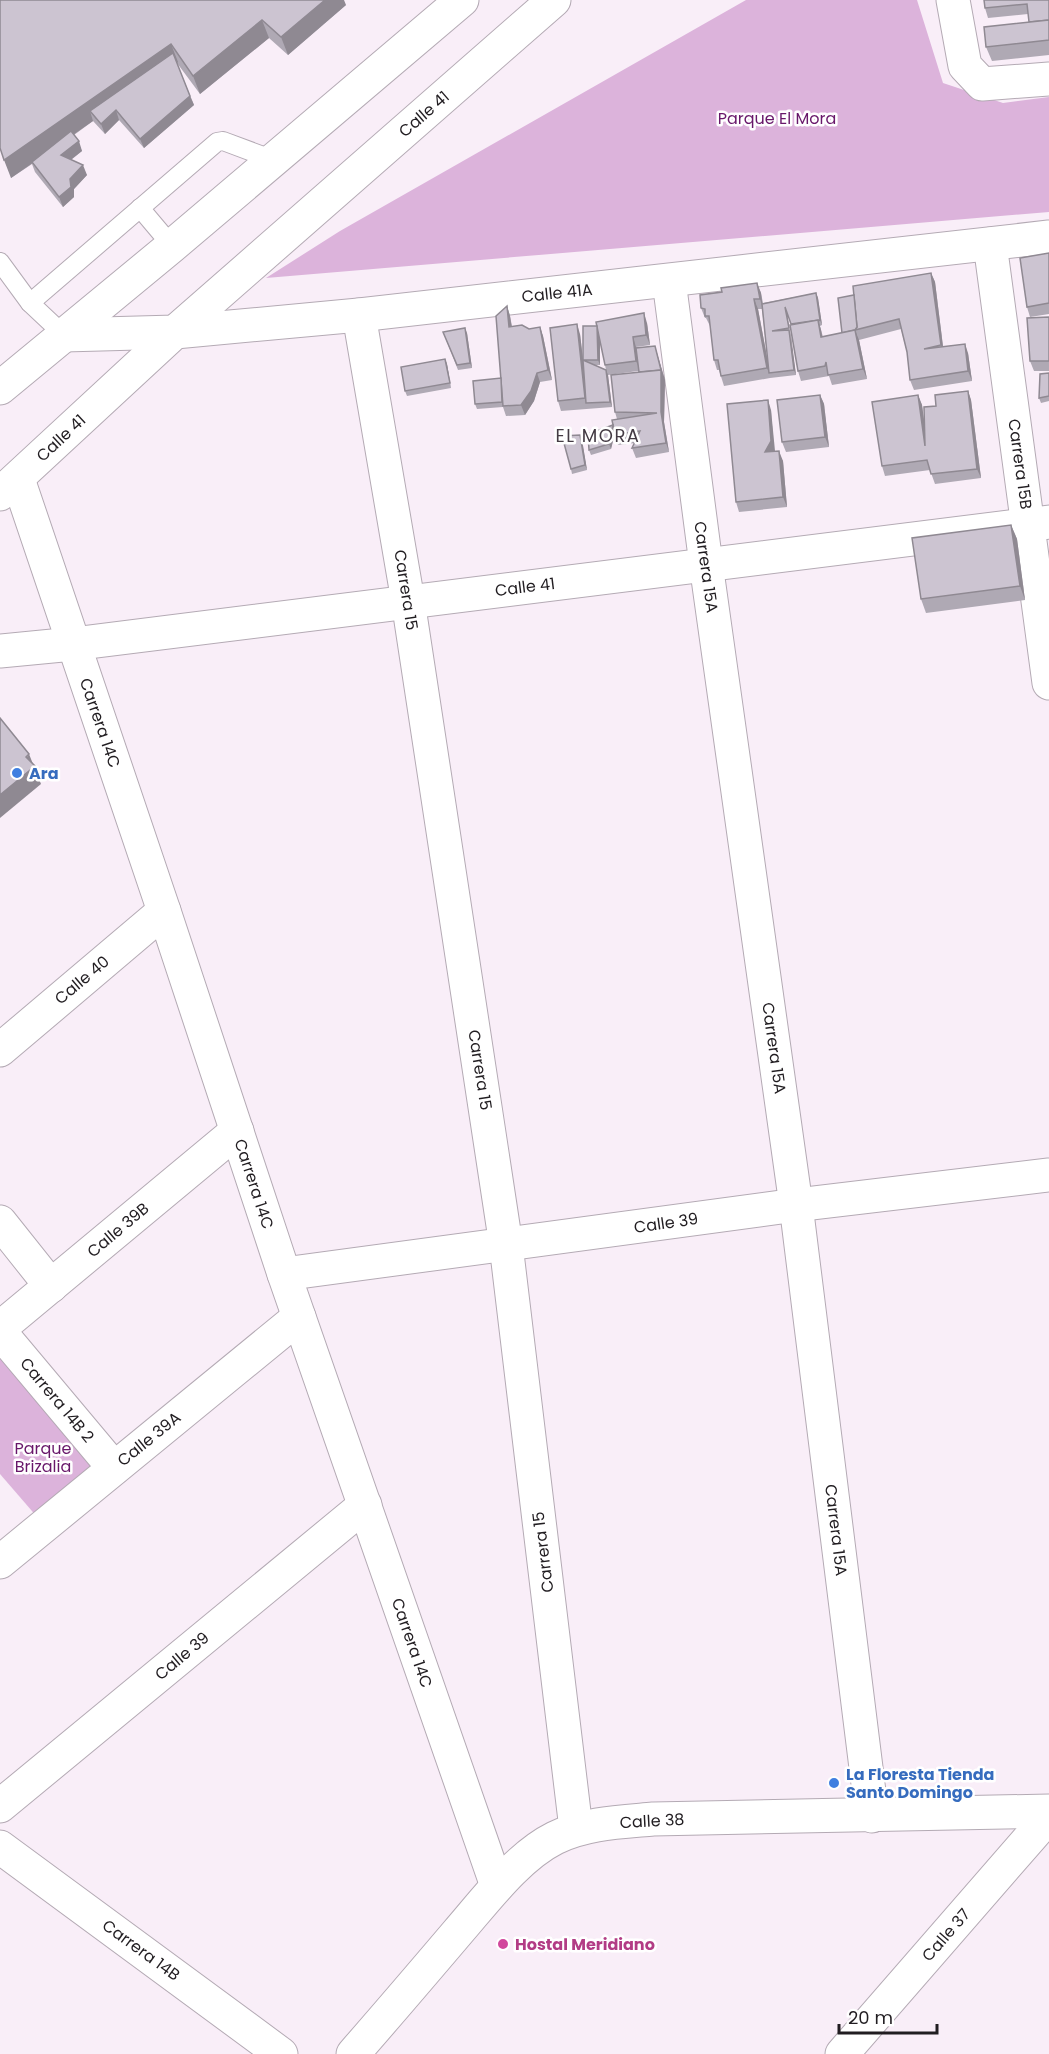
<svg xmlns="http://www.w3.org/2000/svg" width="1049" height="2054" viewBox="0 0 1049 2054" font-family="Poppins,sans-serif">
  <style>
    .green { fill: #dcb3db }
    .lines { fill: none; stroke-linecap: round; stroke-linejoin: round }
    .lane-casing { stroke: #b4aab4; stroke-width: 20 }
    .street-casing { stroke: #b4aab4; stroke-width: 35 }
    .primary-casing { stroke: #b4aab4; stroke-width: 35 }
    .lane { stroke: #fff; stroke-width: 18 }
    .street { stroke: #fff; stroke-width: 33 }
    .primary { stroke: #fff; stroke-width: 33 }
    .wall { fill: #afa9b4; fill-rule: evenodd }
    .shaded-wall { fill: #8f8992 }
    .building { fill: #ccc4d1; stroke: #8f8992; stroke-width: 1.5 }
    .shop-dot { fill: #3f7fe0; stroke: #fff; stroke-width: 2 }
    .hotel-dot { fill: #d1479c; stroke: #fff; stroke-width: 2 }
    .labels { text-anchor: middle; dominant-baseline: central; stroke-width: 5; stroke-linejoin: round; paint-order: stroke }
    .street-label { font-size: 16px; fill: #211d21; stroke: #fff }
    .park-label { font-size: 16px; fill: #68176a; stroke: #fff }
    .shop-label { font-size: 16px; font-weight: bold; fill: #366cbe; stroke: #fff; text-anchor: start }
    .hotel-label { font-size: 16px; font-weight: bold; fill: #b23c85; stroke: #fff; text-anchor: start }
    .neighbourhood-label { font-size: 18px; letter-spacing: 1.5px; fill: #443b44; stroke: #fff }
  </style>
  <rect width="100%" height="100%" fill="#f9eef8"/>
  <!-- green -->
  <g class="green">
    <path d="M746 0H917L943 83 1003 103 1049 97V212L266 278 340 231Z"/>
    <path d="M0 1342 103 1461 38 1518 0 1474Z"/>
  </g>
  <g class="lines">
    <!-- lane casing -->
    <g class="lane-casing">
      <g id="lane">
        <path d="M140 208 172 246"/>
        <path d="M0 262 30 303 64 335"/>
        <path d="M30 303 217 142 223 141 274 160"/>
      </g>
    </g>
    <!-- street casing -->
    <g class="street-casing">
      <g id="street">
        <path d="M953 0 965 66 982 84 1049 79"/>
        <path d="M990 244 1049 683"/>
        <path d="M669 281 706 564 796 1205 872 1816"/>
        <path d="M359 315 408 601 506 1245 576 1829"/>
        <path d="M64 335 175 332 359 315 1049 237"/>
        <path d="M18 479 164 911 284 1274 497 1886"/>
        <path d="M0 651 73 644 1049 522"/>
        <path d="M0 1050 164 911"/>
        <path d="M0 1222 51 1286"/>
        <path d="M284 1274 796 1205 1049 1175"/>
        <path d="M0 1328 237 1131"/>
        <path d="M0 1332 114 1468"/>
        <path d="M0 1562 299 1317"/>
        <path d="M0 1806 365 1505"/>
        <path d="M0 1847 281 2054"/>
        <path d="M353 2054C388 2014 423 1973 457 1933 485 1901 517 1857 555 1838 586 1823 620 1822 653 1819L1049 1811"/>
        <path d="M842 2054 1049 1816"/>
      </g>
    </g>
    <!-- primary casing -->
    <g class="primary-casing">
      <g id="primary">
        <path d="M0 388 172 246 462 0"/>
        <path d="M0 494 175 332 554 0"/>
      </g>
    </g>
    <!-- lane -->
    <use href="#lane" class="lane"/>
    <!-- street -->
    <use href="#street" class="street"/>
    <!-- primary -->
    <use href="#primary" class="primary"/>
  </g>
  <!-- wall -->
  <g class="wall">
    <path d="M0 0 346 5 288 55 269 38 200 94 177 63 194 105 144 148 119 120 105 134 93 121 74 135 82 151 71 160 87 175 74 189V197L63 207 35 172 32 164 11 178Z"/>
    <path d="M1049 0V55L992 61 986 47 1029 22 1028 14 988 18 985 8Z"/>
    <path d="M1049 253V314L1030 317 1027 307Z"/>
    <path d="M931 273 935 282 943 346 968 353 972 381 914 390 910 380 907 352 901 329 859 340 867 379 832 385 829 376 801 381 798 371 791 324 787 313 796 375 770 378 724 386 719 370H717L714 360 710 326 706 318H705L701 308 722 292 757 283 761 293 763 303 816 293 818 298 822 325 820 326 823 337 842 333 854 295ZM758 309H762L768 362Z"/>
    <path d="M507 306 510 316 512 326 529 329 540 327 543 336 552 380 540 382 534 401 525 415 506 416 503 407 477 409 475 404 501 378Z"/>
    <path d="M1049 317V371H1034L1030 361Z"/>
    <path d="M647 323 650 345 636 347 637 348 655 346 656 351 665 380 664 422 669 452 636 458 632 448 635 443 618 445 614 434 611 449 591 455 589 450 617 419 615 412 639 372 638 371 608 375 606 370 608 375 612 407 561 411 558 401 580 334 584 367 583 360 597 326ZM600 340 606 370 595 365H600Z"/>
    <path d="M443 332 467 333 472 368 458 370Z"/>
    <path d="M445 359 447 364 451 388 407 396 405 391Z"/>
    <path d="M1049 373V401L1041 403 1039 398Z"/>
    <path d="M968 391 971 400 981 478 935 484 930 470 885 476 882 466 918 395 922 405 924 423 936 406Z"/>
    <path d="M820 395 824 404 829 447 786 452 782 442Z"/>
    <path d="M771 410 774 451 783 461 787 507 739 512 736 502Z"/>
    <path d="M580 435 582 440 587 470 572 474 571 469Z"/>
    <path d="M1011 525 1017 539 1025 600 926 613 921 599Z"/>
  </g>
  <!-- shaded-wall -->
  <g class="shaded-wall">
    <path d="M325 0H344L346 5 288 55 281 37Z"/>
    <path d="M262 20 269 38 200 94 193 76Z"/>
    <path d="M171 44 178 62 96 119 90 111 93 121 11 178 4 160Z"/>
    <path d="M190 96 194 105 144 148 140 139Z"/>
    <path d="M116 110 119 120 105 134 101 124Z"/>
    <path d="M79 141 82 151 64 165 61 155Z"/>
    <path d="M83 165 87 175 74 189V197L63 207 59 197 70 179Z"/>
    <path d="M931 273 935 282 944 355 941 345Z"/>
    <path d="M757 283 761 293 763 309 760 299Z"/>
    <path d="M816 293 818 298 822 325 820 320Z"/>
    <path d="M754 299 758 309 770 373H769L767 368Z"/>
    <path d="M507 306 510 316 513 336 509 327Z"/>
    <path d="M785 307 791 335 796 375 794 370 790 330Z"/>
    <path d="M644 313 647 323 650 345 646 335Z"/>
    <path d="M818 320 821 330 824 347 821 337Z"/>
    <path d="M577 324 580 334 588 403H586L585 398Z"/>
    <path d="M598 326 600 331V365L598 360Z"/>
    <path d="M540 327 543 336 552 380 548 370Z"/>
    <path d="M465 328 467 333 472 368 470 363Z"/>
    <path d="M855 330 859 340 867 379 863 369Z"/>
    <path d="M633 337 636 347 640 370 636 361Z"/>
    <path d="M965 344 968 353 972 381 968 371Z"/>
    <path d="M655 346 665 380 664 422 669 452 666 443 661 412Z"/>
    <path d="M445 359 447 364 451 388 450 383Z"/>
    <path d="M606 370 608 375 612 407 610 402Z"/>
    <path d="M537 373 540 382 534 401 525 415 521 405Z"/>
    <path d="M968 391 971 400 981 478 977 469Z"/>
    <path d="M820 395 824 404 829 447 825 437Z"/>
    <path d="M918 395 922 405 929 456 925 446Z"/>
    <path d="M768 400 771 410 775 451 768 462 765 452Z"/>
    <path d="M614 425 616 430 611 449 609 444Z"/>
    <path d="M580 435 582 440 587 470 585 465Z"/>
    <path d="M779 451 783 461 787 507 783 497Z"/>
    <path d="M1011 525 1017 539 1025 600 1020 586Z"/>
    <path d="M29 754 41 784 0 818V795Z"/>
  </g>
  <!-- building -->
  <g class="building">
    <path d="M0 0H325L281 37 262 20 193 76 171 44 4 160 0 148Z"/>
    <path d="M984 0H1049V20L1029 22 1027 4 985 8Z"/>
    <path d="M1049 20V40L986 47 984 27Z"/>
    <path d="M173 53 190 96 140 139 116 110 101 124 90 111Z"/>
    <path d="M71 131 79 141 61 155 83 165 70 179 71 187 59 197 32 162Z"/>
    <path d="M1049 253V303L1027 307 1020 258Z"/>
    <path d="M931 273 941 345 924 349 965 344 968 371 910 380 907 352 899 319 855 330 857 327 853 286Z"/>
    <path d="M757 283 760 299H754L767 368 721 376 718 360H714L709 316H705V309L701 308 700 295 722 292 721 288Z"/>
    <path d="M816 293 820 320 818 321V320L791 324 785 307 789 328 772 331 789 330 794 370 769 373 762 304Z"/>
    <path d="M854 295 857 327 855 330 842 333 838 298Z"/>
    <path d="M507 306 509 327 522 325 529 329 540 327 548 370 537 373 531 391 521 405 503 406 496 316Z"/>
    <path d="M644 313 646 335 633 337 636 361 605 365 596 322Z"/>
    <path d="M1049 317V361H1030L1027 318Z"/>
    <path d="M818 320 821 337 855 330 863 369 828 375 826 362 825 366 798 371 790 325Z"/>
    <path d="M577 324 585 398 558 401 550 328Z"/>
    <path d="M583 326H597L598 360H583L606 370 610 402 586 403 583 360Z"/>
    <path d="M465 328 470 363 457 365 443 332Z"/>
    <path d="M655 346 661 370 639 372 636 348Z"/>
    <path d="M445 359 450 383 405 391 401 367Z"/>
    <path d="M661 370V412L666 443 632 448 640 431 615 435 612 420 657 413 615 412 611 375Z"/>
    <path d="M1049 373V396L1039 398 1040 374Z"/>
    <path d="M501 378 502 402 475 404 473 381Z"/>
    <path d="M968 391 977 469 931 474 927 460 882 466 872 402 918 395 925 446 924 407 936 406 935 395Z"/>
    <path d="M820 395 825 437 782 442 777 400Z"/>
    <path d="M768 400 771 441 765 452 779 451 783 497 736 502 727 404Z"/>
    <path d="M613 425 609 444 589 450 588 434Z"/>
    <path d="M580 435 585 465 571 469 562 436Z"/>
    <path d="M1011 525 1020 586 921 599 912 538Z"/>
    <path d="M0 718 29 754 26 757 35 766 0 795Z"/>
  </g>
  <!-- markers -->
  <g class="shop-dot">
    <circle cx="17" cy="773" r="6"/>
    <circle cx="834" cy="1783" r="6"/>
  </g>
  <circle class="hotel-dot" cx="503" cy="1944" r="6"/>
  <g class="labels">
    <!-- street labels -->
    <g class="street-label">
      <text transform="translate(424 114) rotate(-41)">Calle 41</text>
      <text transform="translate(557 293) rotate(-6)">Calle 41A</text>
      <text transform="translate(61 438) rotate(-43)">Calle 41</text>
      <text transform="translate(1020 464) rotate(82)">Carrera 15B</text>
      <text transform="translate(706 567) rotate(82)">Carrera 15A</text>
      <text transform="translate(525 587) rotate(-7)">Calle 41</text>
      <text transform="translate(406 590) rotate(81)">Carrera 15</text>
      <text transform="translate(100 723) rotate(71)">Carrera 14C</text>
      <text transform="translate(82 980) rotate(-40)">Calle 40</text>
      <text transform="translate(774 1048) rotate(82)">Carrera 15A</text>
      <text transform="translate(480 1070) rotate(81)">Carrera 15</text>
      <text transform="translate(254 1184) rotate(72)">Carrera 14C</text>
      <text transform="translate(666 1223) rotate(-8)">Calle 39</text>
      <text transform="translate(118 1230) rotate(-40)">Calle 39B</text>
      <text transform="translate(57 1400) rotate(50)">Carrera 14B 2</text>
      <text transform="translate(149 1439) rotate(-39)">Calle 39A</text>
      <text transform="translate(836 1530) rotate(83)">Carrera 15A</text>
      <text transform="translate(543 1552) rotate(-97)">Carrera 15</text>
      <text transform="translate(412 1643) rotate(71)">Carrera 14C</text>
      <text transform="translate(182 1656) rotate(-40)">Calle 39</text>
      <text transform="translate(652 1821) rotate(-3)">Calle 38</text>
      <text transform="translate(946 1935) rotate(-49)">Calle 37</text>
      <text transform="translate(141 1950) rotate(36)">Carrera 14B</text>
    </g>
    <!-- park labels -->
    <g class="park-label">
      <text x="777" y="118">Parque El Mora</text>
      <text x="43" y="1448">Parque<tspan x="43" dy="18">Brizalia</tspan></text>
    </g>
    <!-- shop labels -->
    <g class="shop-label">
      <text x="29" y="773">Ara</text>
      <text x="846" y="1774">La Floresta Tienda<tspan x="846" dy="18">Santo Domingo</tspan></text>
    </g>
    <!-- hotel labels -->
    <g class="hotel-label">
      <text x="515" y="1944">Hostal Meridiano</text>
    </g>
    <!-- neighbourhood labels -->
    <g class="neighbourhood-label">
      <text x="598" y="435">EL MORA</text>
    </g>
  </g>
  <!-- scale -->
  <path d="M839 2024v9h98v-9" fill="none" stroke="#211d21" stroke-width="3"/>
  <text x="848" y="2024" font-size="18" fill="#211d21" stroke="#ffffff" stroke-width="4.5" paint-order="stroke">20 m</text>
</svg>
